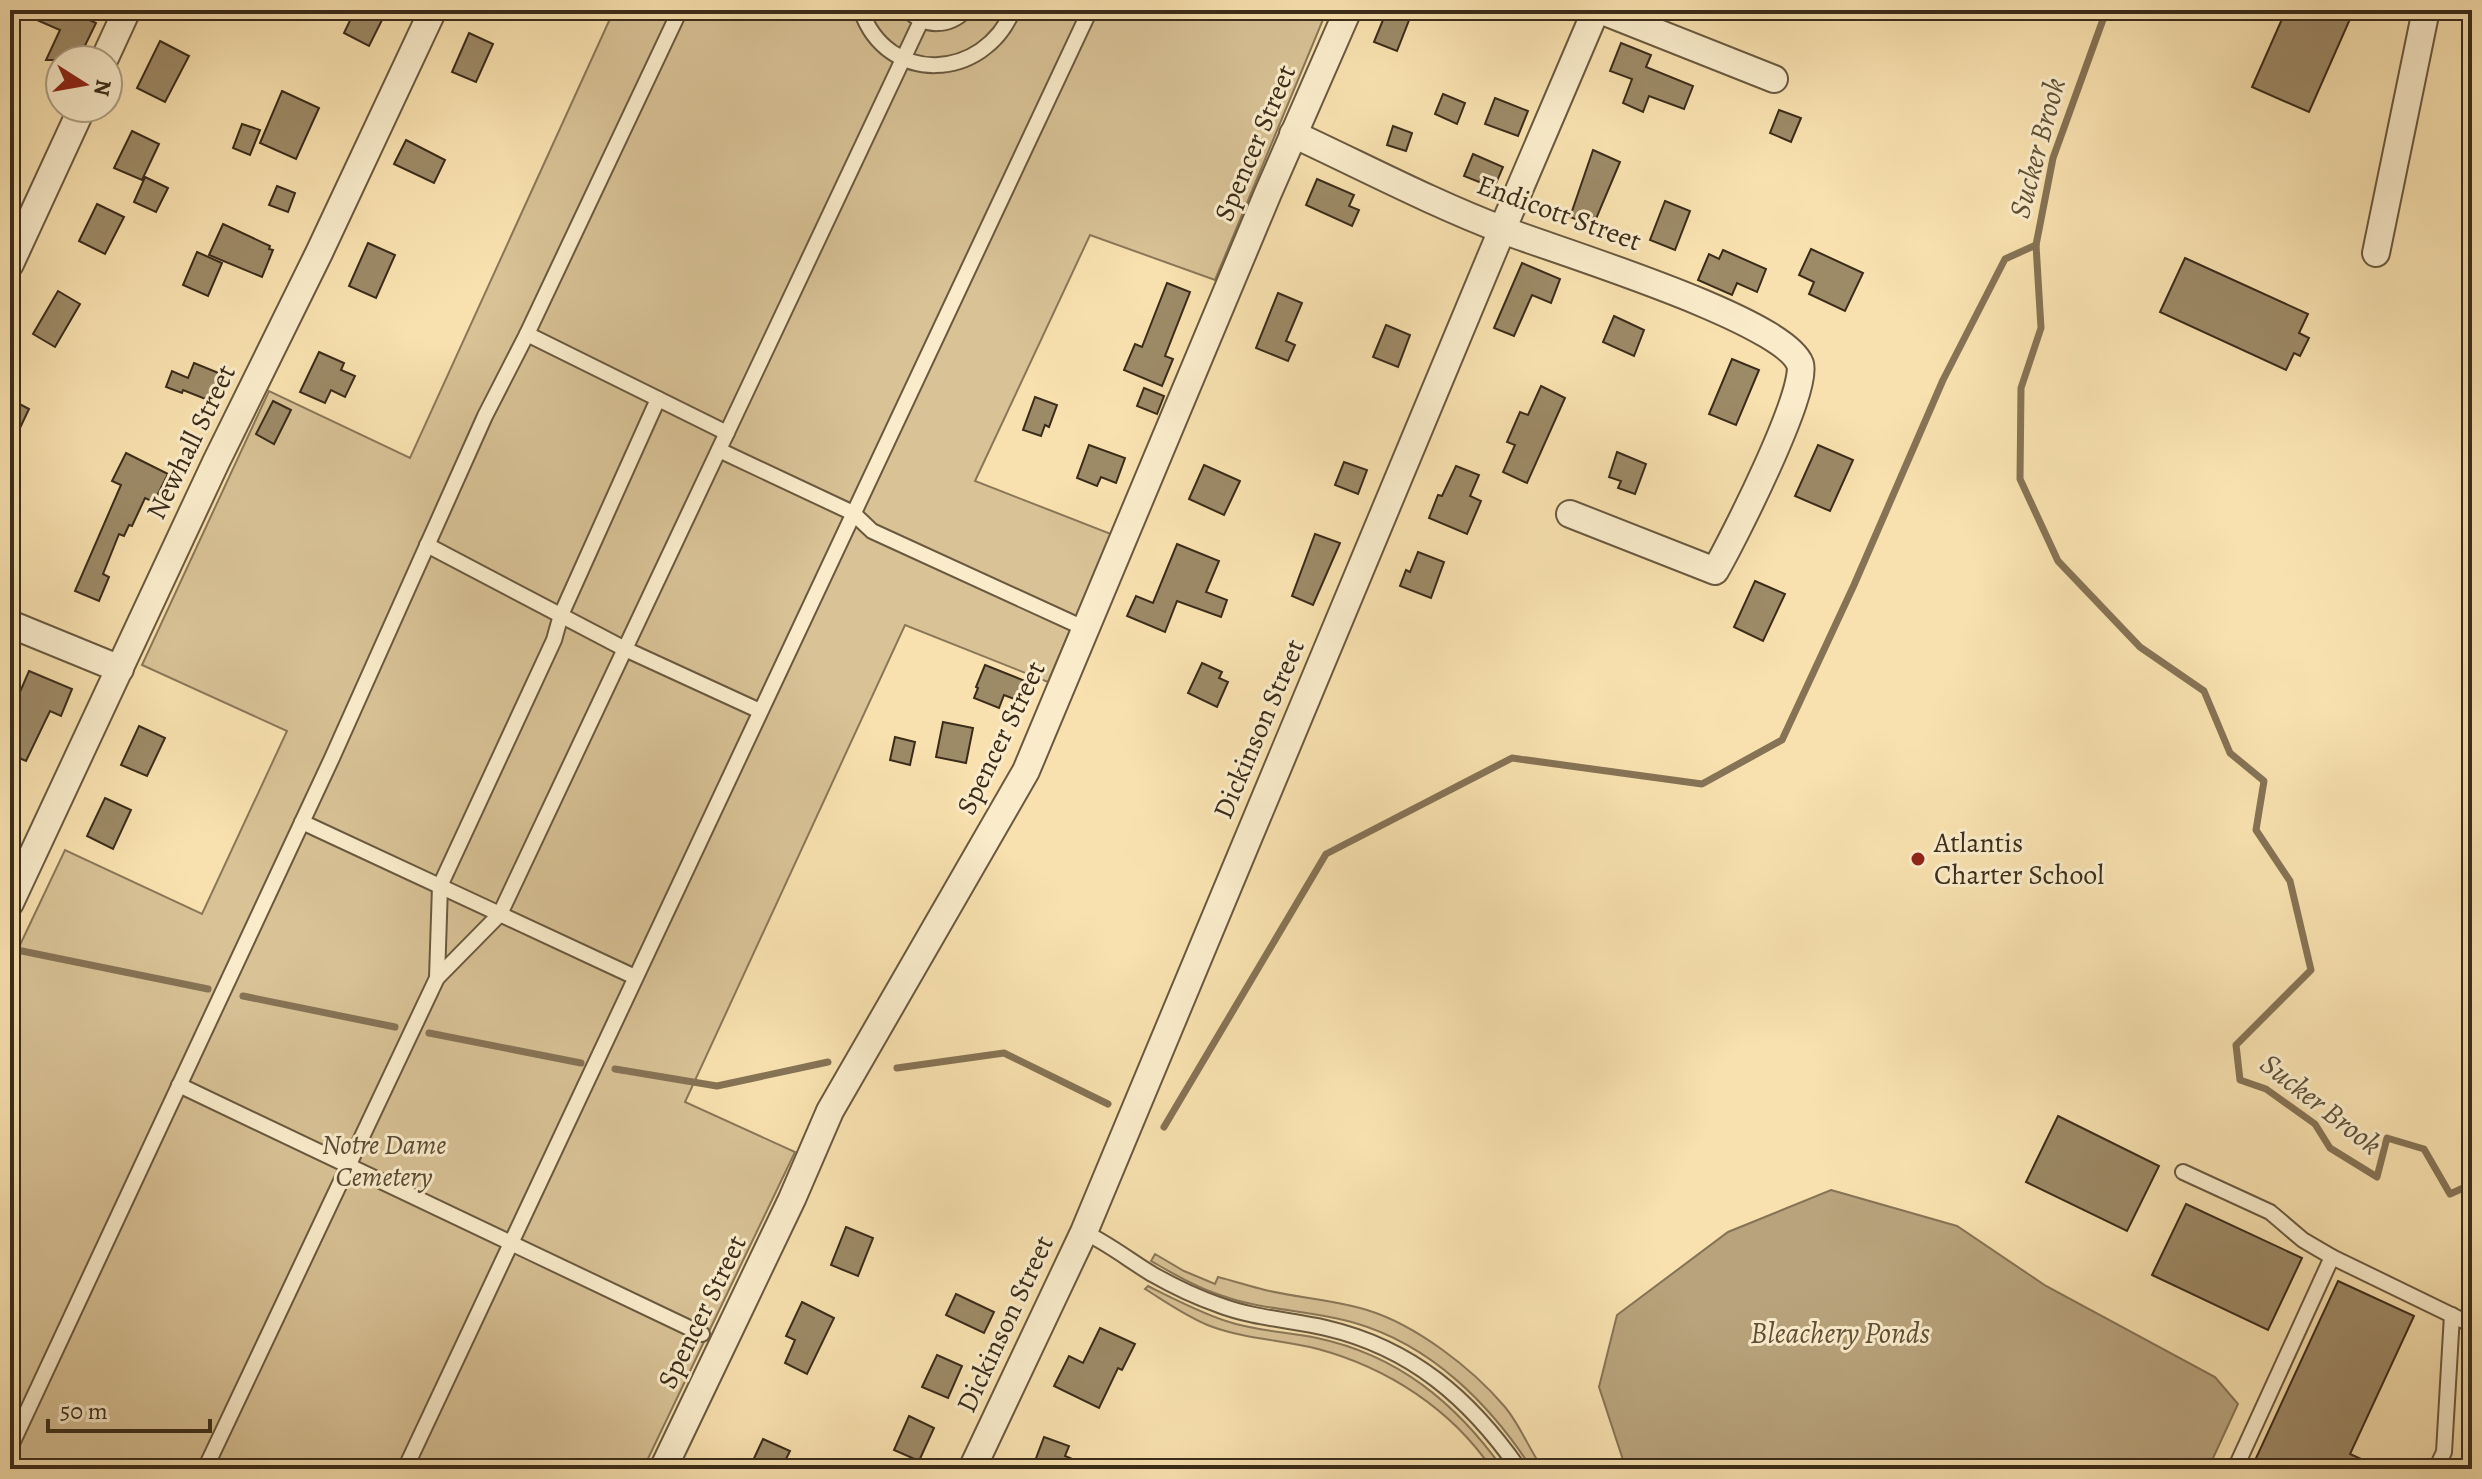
<svg xmlns="http://www.w3.org/2000/svg" width="2482" height="1479" viewBox="0 0 2482 1479" font-family="Alegreya,serif">
  <style>
    .green { fill: #d8c296; stroke: #8a7758; stroke-width: 2 }
    .water { fill: #b8a37c; stroke: #867355; stroke-width: 2 }
    .lines { fill: none; stroke-linecap: round; stroke-linejoin: round }
    .stream { stroke: #867355; stroke-width: 7 }
    .building { fill: #9d8a67; stroke: #3b2c1a; stroke-width: 2 }
    .lane-casing { stroke: #6a593f; stroke-width: 18 }
    .street-casing { stroke: #6a593f; stroke-width: 30 }
    .lane { stroke: #faeccb; stroke-width: 14 }
    .street { stroke: #faeccb; stroke-width: 26 }
    .poi-dot { fill: #8f2418; stroke: #faeccb; stroke-width: 3 }
    .labels { text-anchor: middle; dominant-baseline: central; stroke-width: 6; stroke-linejoin: round; paint-order: stroke }
    .street-label { font-size: 28px; fill: #3b2c1a; stroke: #faeccb }
    .poi-label { font-size: 28px; fill: #3b2c1a; stroke: #faeccb; text-anchor: start }
    .park-label { font-size: 28px; font-style: italic; fill: #5a4a33; stroke: #faeccb }
    .water-label { font-size: 30px; font-style: italic; fill: #605037; stroke: #faeccb }
  </style>
  <rect width="100%" height="100%" fill="#f8e1af"/>
  <filter id="stains"><feTurbulence type="fractalNoise" baseFrequency=".0025" numOctaves="4"/><feColorMatrix values="0 0 0 0 .2 0 0 0 0 .09 0 0 0 0 .02 0 0 0 .5 -.17"/></filter>
  <radialGradient id="worn" r=".72"><stop offset=".6" stop-color="#630" stop-opacity="0"/><stop offset="1" stop-color="#630" stop-opacity=".3"/></radialGradient>
  <!-- green -->
  <g class="green">
    <path d="M614 10H1327L1215 280 1090 235 975 481 1111 534 1048 682 905 625 685 1102 795 1152 643 1469H10V966L65 850 202 914 287 731 142 665 269 391 410 458Z"/>
    <path d="M1155 1254 1184 1271 1215 1284 1218 1277C1234 1281 1249 1286 1265 1290 1299 1298 1333 1300 1367 1310 1416 1325 1472 1368 1505 1407 1520 1425 1529 1449 1543 1469H1532C1490 1404 1431 1345 1355 1323 1312 1310 1265 1311 1223 1296 1197 1288 1174 1274 1151 1261Z"/>
    <path d="M1148 1286C1174 1299 1199 1312 1226 1321 1255 1331 1287 1332 1317 1338 1398 1355 1456 1403 1503 1469H1492C1451 1409 1388 1368 1318 1349 1282 1340 1245 1339 1210 1326 1187 1317 1166 1302 1145 1289Z"/>
  </g>
  <!-- water -->
  <path class="water" d="M1831 1190 1957 1226 2046 1286 2215 1377 2238 1404 2208 1469H1626L1599 1387 1617 1315 1728 1232Z"/>
  <g class="lines">
    <!-- stream -->
    <g class="stream">
      <path d="M2103 10 2105 14 2053 158 2036 245 2041 328 2021 388 2020 479 2058 561 2140 647 2204 691 2230 753 2264 781 2256 830 2290 881 2311 970 2236 1045 2240 1080 2266 1089 2315 1124 2330 1148 2377 1177 2387 1138 2424 1149 2450 1194 2472 1184"/>
      <path d="M17 950 208 989"/>
      <path d="M243 996 395 1027"/>
      <path d="M429 1033 581 1063"/>
      <path d="M897 1068 1004 1053 1108 1104"/>
      <path d="M615 1069 717 1086 828 1062"/>
      <path d="M1164 1127 1326 854 1512 758 1702 784 1782 740 1854 585 1943 380 2005 259 2036 245"/>
    </g>
  </g>
  <!-- building -->
  <g class="building">
    <path d="M14 10H89L85 18 96 23 78 60H46L60 30Z"/>
    <path d="M355 10H387L369 46 344 33Z"/>
    <path d="M1387 10H1413L1397 51 1374 42Z"/>
    <path d="M2286 10H2354L2309 112 2252 87Z"/>
    <path d="M469 33 493 44 476 82 452 72Z"/>
    <path d="M160 41 189 56 165 102 137 88Z"/>
    <path d="M1621 43 1651 55 1646 67 1693 86 1684 109 1649 96 1643 112 1623 103 1632 79 1610 71Z"/>
    <path d="M282 91 319 108 296 159 260 143Z"/>
    <path d="M1443 94 1465 103 1457 124 1435 114Z"/>
    <path d="M1495 98 1528 111 1518 136 1485 124Z"/>
    <path d="M1779 110 1801 118 1791 142 1770 133Z"/>
    <path d="M242 124 260 130 250 155 233 148Z"/>
    <path d="M1393 126 1412 133 1406 151 1387 145Z"/>
    <path d="M132 131 159 144 142 180 114 168Z"/>
    <path d="M406 140 445 160 434 183 394 164Z"/>
    <path d="M1593 150 1620 162 1593 226 1570 217Z"/>
    <path d="M1473 154 1503 167 1494 188 1464 176Z"/>
    <path d="M145 177 168 188 156 212 134 202Z"/>
    <path d="M1317 179 1354 195 1349 206 1359 210 1352 226 1306 205Z"/>
    <path d="M277 186 295 193 288 212 269 205Z"/>
    <path d="M1665 201 1690 211 1675 250 1650 240Z"/>
    <path d="M97 204 124 217 105 254 79 241Z"/>
    <path d="M223 224 270 246 269 249 273 250 262 277 209 255Z"/>
    <path d="M368 243 395 255 376 298 349 286Z"/>
    <path d="M1811 249 1863 273 1845 311 1809 294 1814 282 1799 275Z"/>
    <path d="M1723 250 1766 269 1757 292 1737 283 1732 295 1698 280 1709 254 1719 259Z"/>
    <path d="M197 252 222 263 208 296 183 285Z"/>
    <path d="M2185 258 2308 314 2299 333 2309 338 2300 356 2294 353 2286 370 2160 312Z"/>
    <path d="M1522 263 1560 279 1551 303 1532 295 1514 336 1494 328Z"/>
    <path d="M1167 283 1190 292 1165 356 1173 359 1162 386 1124 370 1135 344 1142 347Z"/>
    <path d="M58 291 80 304 55 347 33 334Z"/>
    <path d="M1278 293 1302 303 1286 341 1295 345 1288 361 1256 348Z"/>
    <path d="M1614 316 1644 330 1634 356 1603 342Z"/>
    <path d="M1386 325 1410 335 1398 367 1373 357Z"/>
    <path d="M319 352 344 363 341 370 355 376 345 397 331 390 325 403 300 392Z"/>
    <path d="M1732 359 1759 370 1736 425 1709 414Z"/>
    <path d="M194 363 226 376 213 402 183 390 182 393 166 387 172 371 188 378Z"/>
    <path d="M1541 386 1565 398 1527 483 1503 472 1515 445 1507 442 1520 412 1528 415Z"/>
    <path d="M1144 388 1164 396 1157 414 1137 406Z"/>
    <path d="M1035 397 1057 405 1049 427 1045 425 1041 436 1023 430Z"/>
    <path d="M10 399 29 409 10 449Z"/>
    <path d="M273 401 291 410 274 444 256 434Z"/>
    <path d="M1089 445 1125 458 1116 483 1101 477 1097 486 1077 478Z"/>
    <path d="M1818 445 1853 460 1830 511 1795 496Z"/>
    <path d="M1617 452 1646 464 1635 494 1618 488 1621 481 1609 477Z"/>
    <path d="M126 453 168 474 154 502 145 498 132 526 129 525 124 536 119 534 103 574 109 577 99 601 75 591 121 485 112 481Z"/>
    <path d="M1344 462 1367 470 1358 494 1335 485Z"/>
    <path d="M1204 465 1240 481 1224 515 1189 499Z"/>
    <path d="M1456 466 1479 475 1470 496 1481 501 1467 534 1429 518 1438 495 1442 496Z"/>
    <path d="M1315 534 1340 543 1313 605 1292 596Z"/>
    <path d="M1177 544 1219 561 1206 592 1227 600 1221 617 1177 601 1165 632 1127 616 1136 596 1153 603Z"/>
    <path d="M1418 552 1444 562 1431 598 1400 586 1406 570 1410 572Z"/>
    <path d="M1755 581 1785 594 1763 641 1734 627Z"/>
    <path d="M1202 663 1222 672 1219 678 1228 682 1217 707 1188 693Z"/>
    <path d="M985 665 1030 683 1022 702 1004 695 999 708 974 698 978 688 976 687Z"/>
    <path d="M29 671 72 689 61 716 50 711 26 761 10 754V715Z"/>
    <path d="M943 722 973 728 966 763 936 757Z"/>
    <path d="M139 726 165 738 147 776 121 765Z"/>
    <path d="M895 737 915 742 910 765 890 760Z"/>
    <path d="M105 798 131 810 113 849 87 836Z"/>
    <path d="M2058 1116 2159 1166 2127 1231 2026 1182Z"/>
    <path d="M2186 1204 2302 1258 2268 1330 2152 1275Z"/>
    <path d="M846 1227 873 1238 858 1276 831 1265Z"/>
    <path d="M2338 1281 2414 1316 2350 1454 2383 1469H2251Z"/>
    <path d="M956 1294 994 1312 984 1333 946 1315Z"/>
    <path d="M802 1302 834 1318 807 1374 785 1363 795 1340 786 1336Z"/>
    <path d="M1100 1328 1135 1344 1122 1370 1118 1368 1099 1408 1054 1386 1069 1356 1083 1363Z"/>
    <path d="M937 1355 962 1366 948 1398 922 1387Z"/>
    <path d="M909 1416 934 1428 919 1461 894 1450Z"/>
    <path d="M1044 1437 1069 1446 1065 1456 1096 1469H1032Z"/>
    <path d="M763 1439 790 1451 781 1469H749Z"/>
  </g>
  <g class="lines">
    <!-- lane casing -->
    <g class="lane-casing">
      <g id="lane">
        <path d="M861 10C887 86 984 81 1013 10"/>
        <path d="M908 10C925 28 949 27 966 10"/>
        <path d="M527 334 727 433"/>
        <path d="M719 450 853 513 872 531 1086 629"/>
        <path d="M427 545 625 649 760 711"/>
        <path d="M302 822 635 977"/>
        <path d="M437 978 440 886 554 640 561 615 658 399"/>
        <path d="M179 1085 702 1334"/>
        <path d="M2183 1172 2270 1212 2303 1240 2332 1257 2235 1469"/>
        <path d="M1084 1232C1109 1244 1129 1260 1152 1274 1173 1286 1196 1297 1219 1305 1253 1318 1291 1320 1326 1328 1412 1348 1470 1399 1519 1469"/>
        <path d="M2332 1257 2472 1325"/>
        <path d="M10 1448 332 758 485 416 527 334 680 10"/>
        <path d="M205 1469 437 978 500 914 921 21"/>
        <path d="M405 1469 1090 10"/>
        <path d="M2436 1469 2444 1452 2452 1315"/>
      </g>
    </g>
    <!-- street casing -->
    <g class="street-casing">
      <g id="street">
        <path d="M1600 10 1774 79"/>
        <path d="M104 60 127 10"/>
        <path d="M1293 134C1362 166 1432 203 1503 230 1554 250 1783 319 1800 364 1809 390 1732 542 1715 571L1570 514"/>
        <path d="M2376 253 2426 10"/>
        <path d="M10 264 82 108"/>
        <path d="M10 624 120 669"/>
        <path d="M10 903 216 462 319 253 433 10"/>
        <path d="M663 1469 792 1199 830 1111 1026 771 1268 193 1348 10"/>
        <path d="M972 1469 1084 1232 1502 230 1596 10"/>
      </g>
    </g>
    <!-- lane -->
    <use href="#lane" class="lane"/>
    <!-- street -->
    <use href="#street" class="street"/>
  </g>
  <!-- markers -->
  <circle class="poi-dot" cx="1918" cy="859" r="8"/>
  <g class="labels">
    <!-- street labels -->
    <g class="street-label">
      <text transform="translate(1255 143) rotate(-67)">Spencer Street</text>
      <text transform="translate(1559 213) rotate(20)">Endicott Street</text>
      <text transform="translate(191 442) rotate(-64)">Newhall Street</text>
      <text transform="translate(1259 729) rotate(-67)">Dickinson Street</text>
      <text transform="translate(1001 738) rotate(-64)">Spencer Street</text>
      <text transform="translate(702 1312) rotate(-64)">Spencer Street</text>
      <text transform="translate(1005 1324) rotate(-65)">Dickinson Street</text>
    </g>
    <!-- poi labels -->
    <g class="poi-label">
      <text x="1934" y="843">Atlantis<tspan x="1934" dy="32">Charter School</tspan></text>
    </g>
    <!-- park labels -->
    <g class="park-label">
      <text x="384" y="1145">Notre Dame<tspan x="384" dy="32">Cemetery</tspan></text>
    </g>
    <!-- water labels -->
    <g class="water-label">
      <text transform="translate(2037 148) rotate(-75)">Sucker Brook</text>
      <text transform="translate(2321 1104) rotate(38)">Sucker Brook</text>
      <text x="1840" y="1333">Bleachery Ponds</text>
    </g>
  </g>
  <!-- margin -->
  <rect width="2482" height="1479" fill="none" stroke="#f8e1af" stroke-width="40"/>
  <rect x="12" y="12" width="2458" height="1455" fill="none" stroke="#3b2c1a" stroke-width="4"/>
  <rect x="20" y="20" width="2442" height="1439" fill="none" stroke="#3b2c1a" stroke-width="2"/>
  <!-- north arrow -->
  <g transform="translate(84 84) rotate(101)"><circle r="38" fill="#faeccb" stroke="#ae9f84" stroke-width="2"/>
  <path d="M0-6L14 30L0 20L-14 30Z" fill="#8f2418"/>
  <text y="-12" font-size="22" font-weight="bold" text-anchor="middle" fill="#3b2c1a">N</text>
  </g>
  <!-- scale -->
  <path d="M48 1419v12h162v-12" fill="none" stroke="#3b2c1a" stroke-width="4"/>
  <text x="60" y="1419" font-size="24" fill="#3b2c1a" stroke="#faeccb" stroke-width="6" paint-order="stroke">50 m</text>
  <rect width="100%" height="100%" filter="url(#stains)"/>
  <rect width="100%" height="100%" fill="url(#worn)"/>
</svg>
